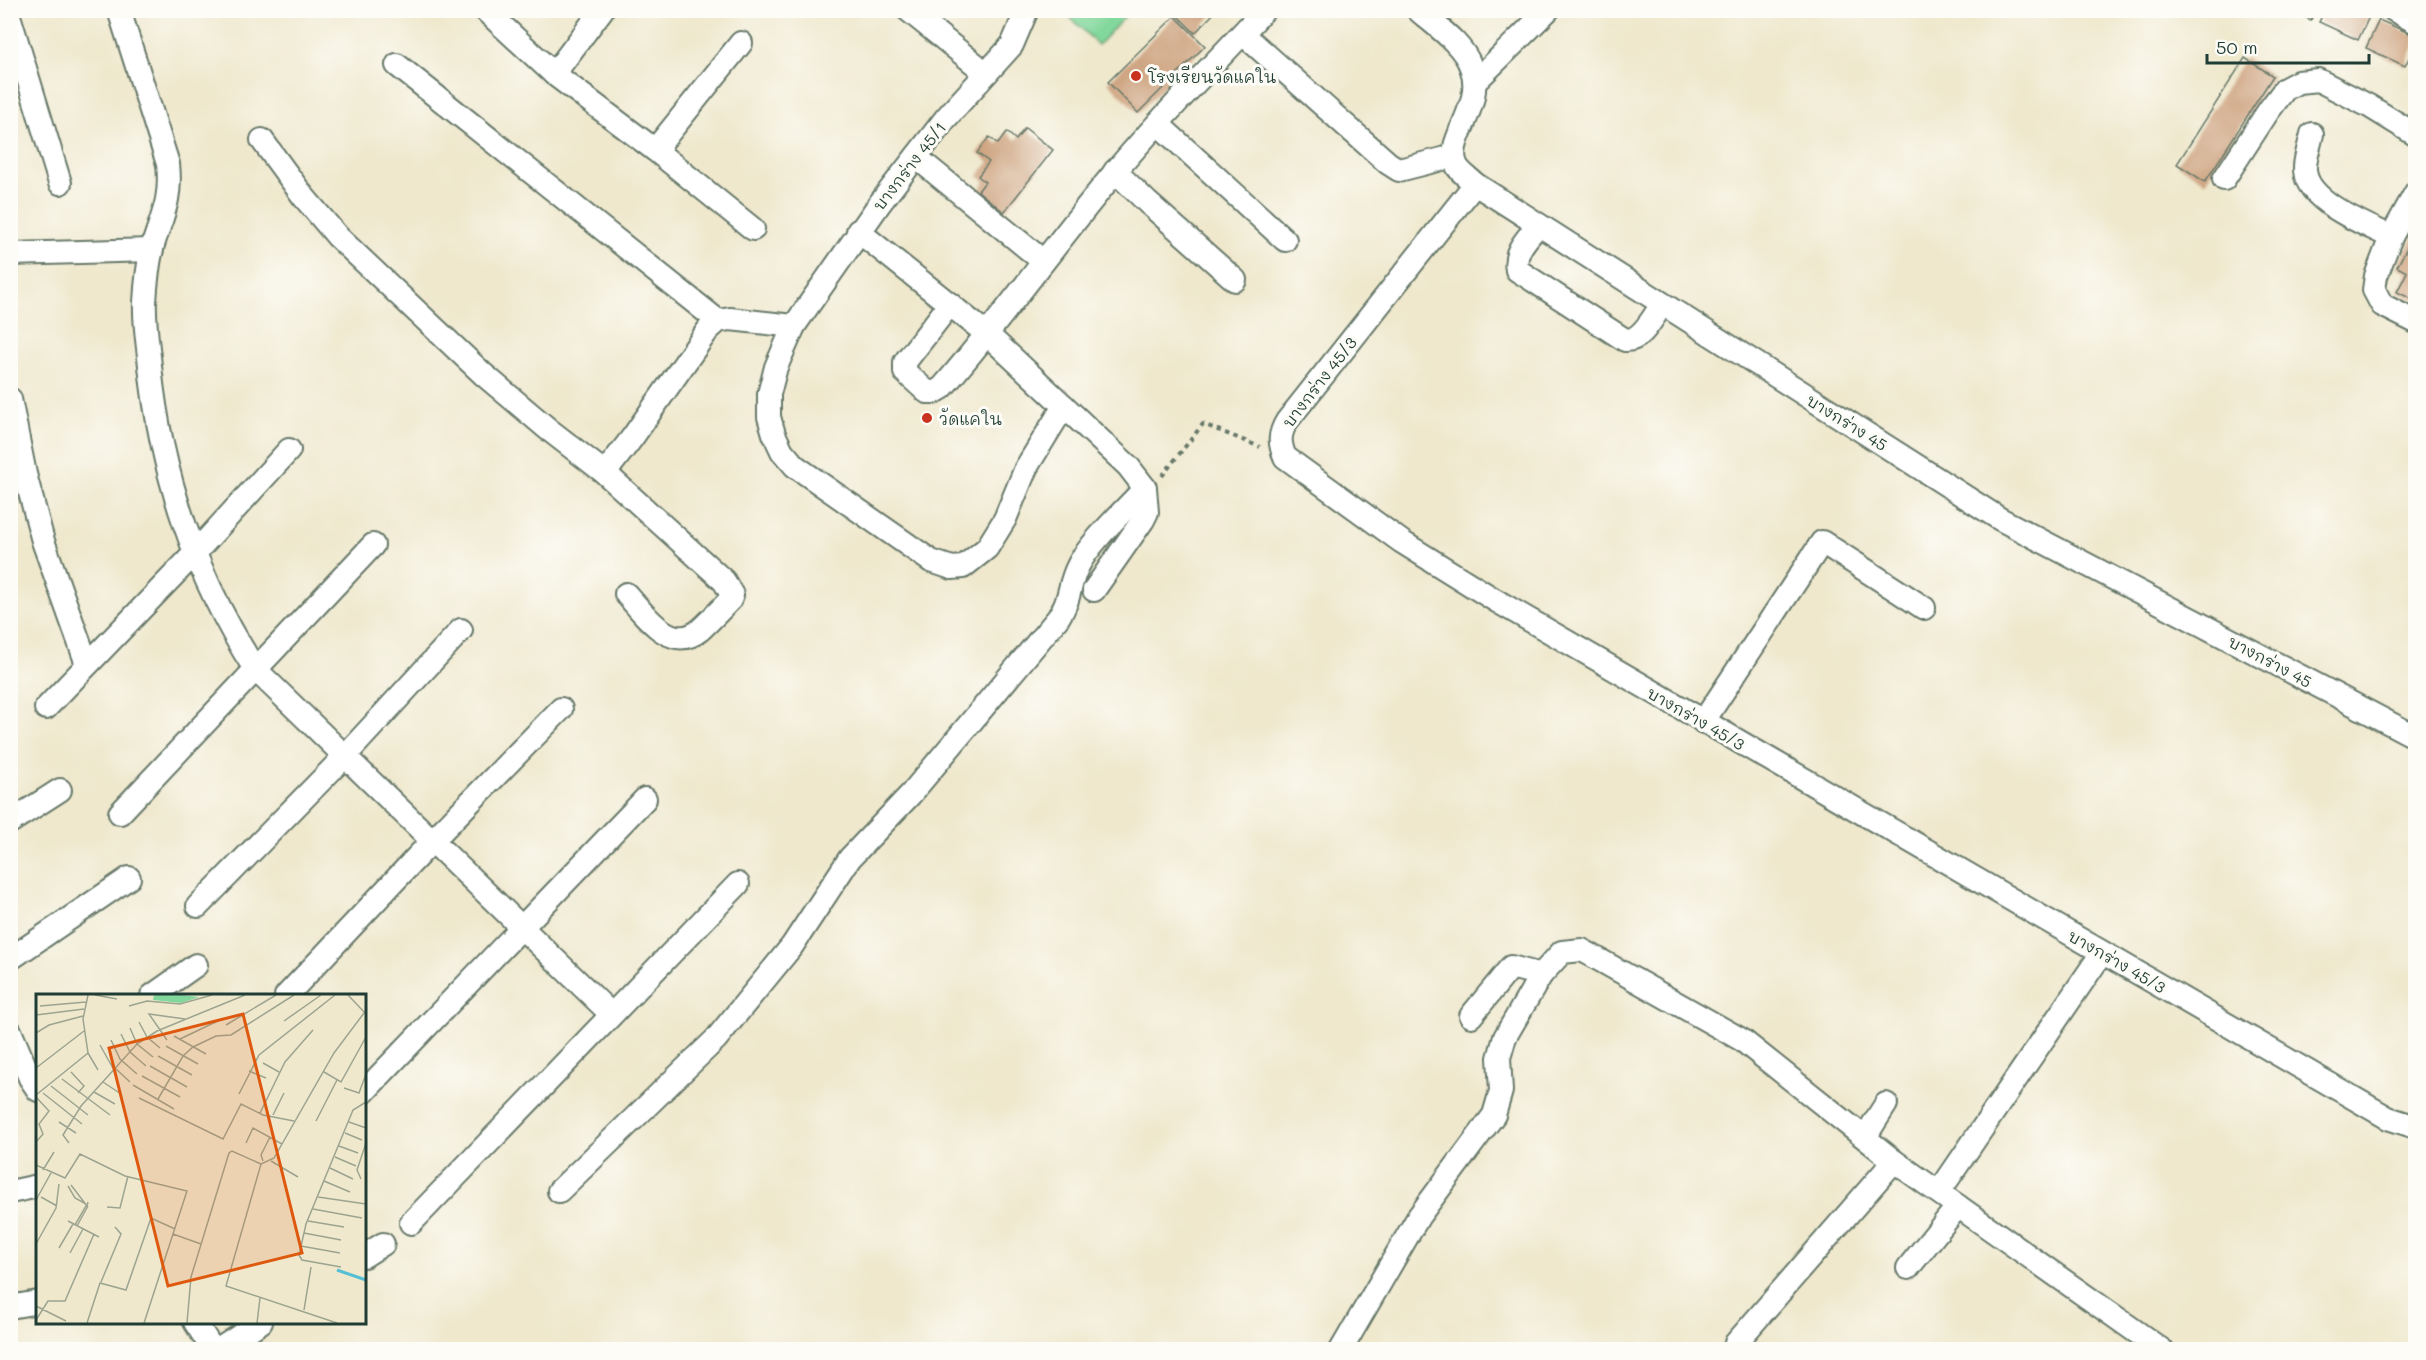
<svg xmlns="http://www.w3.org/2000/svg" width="2426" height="1360" viewBox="0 0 2426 1360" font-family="Mali,'Playpen Sans Thai',sans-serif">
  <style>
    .green { fill: #82d89c; stroke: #508a68; stroke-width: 1.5 }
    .building { fill: #cfa683 }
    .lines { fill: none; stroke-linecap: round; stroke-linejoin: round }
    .minor-casing { stroke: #68796a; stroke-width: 26 }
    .path { stroke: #68796a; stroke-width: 4; stroke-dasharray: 4.5 4.5; stroke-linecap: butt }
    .minor { stroke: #fff; stroke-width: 22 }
    .poi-dot { fill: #c8321e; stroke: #fdfcf7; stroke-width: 2 }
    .labels { text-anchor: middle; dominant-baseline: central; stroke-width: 6; stroke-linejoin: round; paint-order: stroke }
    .poi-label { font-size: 16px; fill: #1f3d34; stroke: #fdfcf7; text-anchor: start }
    .street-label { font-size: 16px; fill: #1f3d34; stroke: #fdfcf7 }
    .inset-river { fill: none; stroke: #56bfd3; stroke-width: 3 }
    .inset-road { fill: none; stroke: #9ca490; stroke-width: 1.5 }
    .view { fill: #de580e; fill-opacity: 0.15; stroke: #de580e; stroke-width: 3 }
    .inset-edge { fill: none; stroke: #1f3d34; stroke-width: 3 }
  </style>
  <rect width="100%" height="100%" fill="#fdfcf7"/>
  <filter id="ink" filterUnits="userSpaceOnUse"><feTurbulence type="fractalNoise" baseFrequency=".0167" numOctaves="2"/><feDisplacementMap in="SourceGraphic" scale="12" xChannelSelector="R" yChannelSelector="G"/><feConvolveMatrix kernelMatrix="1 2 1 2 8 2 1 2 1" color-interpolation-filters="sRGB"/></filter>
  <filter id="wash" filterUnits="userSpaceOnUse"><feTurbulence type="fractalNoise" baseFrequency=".008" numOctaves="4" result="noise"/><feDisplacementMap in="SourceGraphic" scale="24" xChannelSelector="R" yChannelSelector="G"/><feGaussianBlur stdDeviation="1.35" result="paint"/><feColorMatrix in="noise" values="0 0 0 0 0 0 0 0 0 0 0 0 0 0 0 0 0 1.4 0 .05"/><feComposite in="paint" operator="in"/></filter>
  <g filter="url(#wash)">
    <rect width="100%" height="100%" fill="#efe8cd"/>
    <!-- green -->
    <path class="green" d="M1064 11H1130L1098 45Z"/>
    <g id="blocks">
      <!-- building -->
      <g class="building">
        <path d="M1172 10H1217L1195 33Z"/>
        <path d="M2289 10H2315L2311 20Z"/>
        <path d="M2325 10H2356L2369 17 2358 40 2319 22Z"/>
        <path d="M1175 16 1205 46 1138 113 1108 82Z"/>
        <path d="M2379 20 2416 36V43L2405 66 2366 48Z"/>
        <path d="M2245 58 2273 76 2205 182 2177 164Z"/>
        <path d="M1025 128 1053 150 1004 212 978 191 985 182 978 176 989 162 977 153 989 137 998 144 1007 132 1016 140Z"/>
        <path d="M2416 230V301L2397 292 2407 272 2397 267Z"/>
      </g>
    </g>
  </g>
  <g filter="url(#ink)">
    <use href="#blocks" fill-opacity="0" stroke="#68796a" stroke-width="1.5"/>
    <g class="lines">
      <!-- minor casing -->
      <g class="minor-casing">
        <g id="minor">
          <path d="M119 10 168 164C172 199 162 216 152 248 148 265 146 285 145 302 144 323 148 345 150 366 161 474 196 578 255 669L611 1014"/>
          <path d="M485 10 554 74 655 150 753 229"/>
          <path d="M908 10 986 73"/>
          <path d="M1027 10 1012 45 946 118 880 203 794 326 776 367 769 394V417L774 434 782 451 795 466 931 561 952 568 963 567 987 548 1005 519 1026 468 1064 406"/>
          <path d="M1418 10C1437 27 1463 44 1471 67 1486 105 1445 139 1456 164 1459 172 1469 178 1475 184L2000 519 2416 737"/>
          <path d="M2394 10 2416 22"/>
          <path d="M10 19 60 183"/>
          <path d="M1243 34 1388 163 1399 170 1454 156"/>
          <path d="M397 65 718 321"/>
          <path d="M554 74 602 10"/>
          <path d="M1475 82 1548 10"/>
          <path d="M1158 124 1285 240"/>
          <path d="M2312 134C2310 144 2306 155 2305 166 2302 201 2366 224 2391 237"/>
          <path d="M262 140 303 196 338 237 483 374 548 429 605 473 632 438 708 330 718 321 730 319 794 326"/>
          <path d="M655 150 741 43"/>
          <path d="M916 157 1043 261"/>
          <path d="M1115 171 1147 202 1235 280"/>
          <path d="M2224 179 2269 110 2285 89 2298 82 2318 80 2369 106 2416 135"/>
          <path d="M1475 184 1287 421C1279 434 1279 443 1285 457L1402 542 1495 600 2388 1118 2416 1127"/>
          <path d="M2416 192 2391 237 2376 276 2374 290 2382 305 2416 322"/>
          <path d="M1538 225C1527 239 1513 251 1517 270L1625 340C1642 342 1653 316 1662 305"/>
          <path d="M10 254 152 250"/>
          <path d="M950 304 905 362V372L927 392H935L942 388C1001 320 1053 247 1110 178 1158 119 1213 66 1264 10"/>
          <path d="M10 399 25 474 43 541 87 664"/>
          <path d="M605 473 724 581 732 595 730 600C720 610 710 621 700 630 670 654 644 613 626 594"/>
          <path d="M1094 590 1143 520 1147 512 1145 488"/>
          <path d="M46 708 194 554 289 450"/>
          <path d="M1703 722 1822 542 1924 608"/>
          <path d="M120 813 373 545"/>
          <path d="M10 822 60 790"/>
          <path d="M198 906 344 757 461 630"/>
          <path d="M10 959 129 878"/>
          <path d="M152 996 196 965"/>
          <path d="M286 996 433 840 561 709"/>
          <path d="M1471 1016 1511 967 1541 975"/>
          <path d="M10 1031 30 1078 38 1090"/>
          <path d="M364 1092 645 799"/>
          <path d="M1865 1137 1886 1104"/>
          <path d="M559 1191 716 1039 792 946 850 858 910 795 1058 618C1072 597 1068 585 1078 566 1088 544 1128 507 1145 488L1128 466 988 335 858 231"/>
          <path d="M10 1192 38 1186"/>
          <path d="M1939 1192 2102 953"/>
          <path d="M411 1223 738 884"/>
          <path d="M364 1256 383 1244"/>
          <path d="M1908 1268 1958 1206"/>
          <path d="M10 1307 38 1302"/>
          <path d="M195 1322 213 1350"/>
          <path d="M218 1350 261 1322"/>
          <path d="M1341 1350 1419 1216 1494 1115 1501 1091 1499 1058 1505 1037 1541 975 1562 952 1582 950 1742 1040 1894 1161 2162 1350"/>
          <path d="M1733 1350 1736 1343 1894 1161"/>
        </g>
      </g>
      <!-- path -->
      <path class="path" d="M1162 476 1203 424 1260 447"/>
      <!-- minor -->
      <use href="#minor" class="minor"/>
    </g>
  </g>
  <!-- markers -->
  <g class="poi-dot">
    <circle cx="1136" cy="76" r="6"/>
    <circle cx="927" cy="418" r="6"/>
  </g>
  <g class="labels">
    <!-- poi labels -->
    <g class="poi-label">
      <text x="1148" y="76">โรงเรียนวัดแคใน</text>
      <text x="939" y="418">วัดแคใน</text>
    </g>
    <!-- street labels -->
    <g class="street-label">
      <text transform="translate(909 166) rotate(-52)">บางกร่าง 45/1</text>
      <text transform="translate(1319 382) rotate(-52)">บางกร่าง 45/3</text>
      <text transform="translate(1847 422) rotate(32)">บางกร่าง 45</text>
      <text transform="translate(2270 661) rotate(28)">บางกร่าง 45</text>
      <text transform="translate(1696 718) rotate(30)">บางกร่าง 45/3</text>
      <text transform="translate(2117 961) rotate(30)">บางกร่าง 45/3</text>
    </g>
  </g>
  <!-- overview -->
  <g transform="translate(36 994)">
    <rect width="330" height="330" fill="#efe8cd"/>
    <path d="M118 1H146L163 3 145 9 117 6Z" fill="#82d89c"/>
    <path class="inset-river" d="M301 276 330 286"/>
    <path class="inset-road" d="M59 1 81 5M312 1 330 20M4 12 50 8M93 12 111 7 144 10 176 1M0 21 48 15M248 27 285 1M103 28 111 43 124 54M190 31 240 1M94 34 101 50 117 63M0 39 13 31 47 22M85 40 94 58 110 72M138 42 170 60M144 45 186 25M75 46 84 65 101 80M131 46 113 20 149 25M64 51 78 76M130 52 162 70M52 59 62 76M122 62 156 81M227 69 243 78M114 72 151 93M0 74 48 37M79 74 94 88M213 77 230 84M35 78 48 92 42 99M288 78 305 88 330 43M106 82 144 103M26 85 74 121M67 88 85 100M97 91 138 115M15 92 52 121M308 94 323 99 330 80M58 98 79 110M7 99 46 130M203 100 223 61 299 1M0 101 52 59 47 25 52 1M0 103 13 117 3 130 7 140 0 148M103 104 187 145 205 110 227 121 258 127M122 105 147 62 157 53 180 42 195 41 258 1M224 119 249 68 277 36M237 121 248 99M280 127 301 86M23 128 40 139M313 128 330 134M309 139 326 146M33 149 27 141 45 112 101 50 121 37 209 1M210 149 217 134 246 150M303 152 322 159M299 163 320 172M227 167 225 161 234 143M235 167 262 183M0 171 29 184 44 160 89 182 151 197 108 329M294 174 317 185M7 176 18 158M325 185 321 176 330 149M288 187 314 198M35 191 51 212 52 208M32 192 39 204 50 210M5 203 21 212M282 203 330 210M0 206 15 179M71 213 84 214 92 182M277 215 326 224M32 227 63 243M272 227 308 233M39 231 50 212M41 232 52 212M268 239 305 246M137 240 165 250M0 250 20 214 23 190M265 252 304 259M23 254 37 230M34 259 47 235M305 273 266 266 263 261 270 230 317 116 330 108M65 288 85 240 79 233M0 312 30 327M268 316 275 273M0 326 12 307H29L58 240M51 329 64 289 90 296 115 224 139 235M151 329 155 283 193 159 196 157 225 170M221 329 224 304M301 329 190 292 225 170 238 164 298 59 328 19"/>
    <path class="view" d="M207 20 266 259 132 292 73 54Z"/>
    <rect width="330" height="330" class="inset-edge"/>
  </g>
  <!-- margin -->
  <rect width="2426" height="1360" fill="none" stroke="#fdfcf7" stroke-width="36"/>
  <!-- scale -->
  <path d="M2207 54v9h162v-9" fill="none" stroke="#1f3d34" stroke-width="3"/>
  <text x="2216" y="54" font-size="18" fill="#1f3d34" stroke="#fdfcf7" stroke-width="4.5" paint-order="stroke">50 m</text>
</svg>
